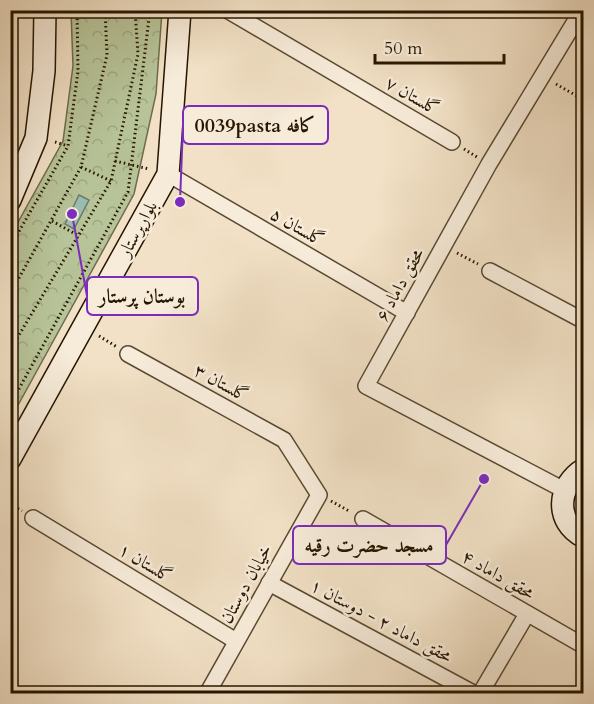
<svg xmlns="http://www.w3.org/2000/svg" width="594" height="704" viewBox="0 0 594 704" font-family="Cardo,Amiri,serif">
  <style>
    .park { fill: url(#park-crowns); stroke: #6e6c4c; stroke-width: 1.5 }
    .water { fill: url(#water-ripples); stroke: #6c7b6b; stroke-width: 1.5 }
    .lines { fill: none; stroke-linecap: round; stroke-linejoin: round }
    .street-casing { stroke: #594932; stroke-width: 18 }
    .secondary-casing { stroke: #261600; stroke-width: 24 }
    .path { stroke: #261600; stroke-width: 3; stroke-dasharray: 1.5 3; stroke-linecap: butt }
    .street { stroke: #f7ecda; stroke-width: 15 }
    .secondary { stroke: #f7ecda; stroke-width: 21 }
    .labels { text-anchor: middle; dominant-baseline: central; stroke-width: 5; stroke-linejoin: round; paint-order: stroke }
    .street-label { font-size: 18px; fill: #261600; stroke: #f7ecda }
    .leader { fill: none; stroke: #7b2cbf; stroke-width: 2 }
    .callout-dot { fill: #7b2cbf; stroke: #f7ecda; stroke-width: 2 }
    .callout { fill: #f7ecda; stroke: #7b2cbf; stroke-width: 2 }
    .callout-label { font-size: 20px; text-anchor: middle; font-weight: bold; fill: #261600 }
  </style>
  <defs>
    <pattern id="park-crowns" width="20" height="18" patternUnits="userSpaceOnUse" patternTransform="scale(1.5)"><rect width="20" height="18" fill="#b7c398"/><path d="M2 6a3 3 0 1 1 6 0M12 15a3 3 0 1 1 6 0" fill="none" stroke="#9da781"/></pattern>
    <pattern id="water-ripples" width="26" height="14" patternUnits="userSpaceOnUse" patternTransform="scale(1.5)"><rect width="26" height="14" fill="#9bbeb2"/><path d="M2 4q2-2 4 0t4 0M15 11q2-2 4 0t4 0" fill="none" stroke="#85a397"/></pattern>
  </defs>
  <rect width="100%" height="100%" fill="#f2e1c6"/>
  <filter id="stains"><feTurbulence type="fractalNoise" baseFrequency=".00333" numOctaves="4"/><feColorMatrix values="0 0 0 0 .2 0 0 0 0 .09 0 0 0 0 .02 0 0 0 .5 -.17"/></filter>
  <radialGradient id="worn" r=".72"><stop offset=".6" stop-color="#630" stop-opacity="0"/><stop offset="1" stop-color="#630" stop-opacity=".3"/></radialGradient>
  <!-- park -->
  <path class="park" d="M71 11H162L156 94 134 194 11 418V235L63 141 73 66Z"/>
  <!-- water -->
  <path class="water" d="M79 195 89 200 74 229 65 224Z"/>
  <g class="lines">
    <!-- street casing -->
    <g class="street-casing">
      <g id="street">
        <path d="M227 10 452 142"/>
        <path d="M168 174 407 313"/>
        <path d="M490 271 584 321"/>
        <path d="M128 354 284 440 319 495 207 694"/>
        <path d="M564 490 366 386 489 164 582 10"/>
        <path d="M33 518 236 641"/>
        <path d="M363 519 584 646"/>
        <path d="M269 583 475 694"/>
        <path d="M480 694 527 614"/>
      </g>
    </g>
    <!-- secondary casing -->
    <g class="secondary-casing">
      <g id="secondary">
        <path d="M10 200 36 138 44 71 45 10"/>
        <path d="M10 459 168 174 180 10"/>
        <path d="M584 469C557 485 554 522 584 537"/>
      </g>
    </g>
    <!-- path -->
    <g class="path">
      <path d="M556 84 584 100"/>
      <path d="M55 142 68 146"/>
      <path d="M464 149 477 157"/>
      <path d="M115 161 149 169"/>
      <path d="M81 167 111 181"/>
      <path d="M52 221 79 236"/>
      <path d="M10 247 68 146 78 71 77 10"/>
      <path d="M457 253 478 264"/>
      <path d="M10 294 81 167 107 55 105 10"/>
      <path d="M99 336 117 347"/>
      <path d="M10 350 111 181 138 54 135 10"/>
      <path d="M10 405 128 192 150 10"/>
      <path d="M331 501 349 511"/>
      <path d="M10 504 22 511"/>
    </g>
    <!-- street -->
    <use href="#street" class="street"/>
    <!-- secondary -->
    <use href="#secondary" class="secondary"/>
  </g>
  <g class="labels">
    <!-- street labels -->
    <g class="street-label">
      <text transform="translate(412 96) rotate(30)">گلستان ۷</text>
      <text transform="translate(297 227) rotate(30)">گلستان ۵</text>
      <text transform="translate(138 229) rotate(-61)">بلوارپرستار</text>
      <text transform="translate(400 285) rotate(-61)">محقق داماد ۶</text>
      <text transform="translate(221 383) rotate(29)">گلستان ۳</text>
      <text transform="translate(145 563) rotate(31)">گلستان ۱</text>
      <text transform="translate(498 575) rotate(30)">محقق داماد ۴</text>
      <text transform="translate(246 584) rotate(-61)">خیابان دوستان</text>
      <text transform="translate(381 621) rotate(28)">محقق داماد ۲ - دوستان ۱</text>
    </g>
  </g>
  <!-- callouts -->
  <path class="leader" d="M180 202L183 125M72 214L87 296M484 479L446 545"/>
  <g class="callout-dot">
    <circle cx="180" cy="202" r="6"/>
    <circle cx="72" cy="214" r="6"/>
    <circle cx="484" cy="479" r="6"/>
  </g>
  <g class="callout">
    <rect x="183" y="106" width="145" height="38" rx="6"/>
    <rect x="87" y="277" width="111" height="38" rx="6"/>
    <rect x="293" y="526" width="153" height="38" rx="6"/>
  </g>
  <g class="callout-label">
    <text x="255" y="132">0039pasta کافه</text>
    <text x="142" y="303">بوستان پرستار</text>
    <text x="369" y="552">مسجد حضرت رقیه</text>
  </g>
  <!-- margin -->
  <rect width="594" height="704" fill="none" stroke="#f2e1c6" stroke-width="36"/>
  <rect x="12" y="12" width="570" height="680" fill="none" stroke="#261600" stroke-width="3"/>
  <rect x="18" y="18" width="558" height="668" fill="none" stroke="#261600" stroke-width="1.5"/>
  <!-- scale -->
  <path d="M375 54v9h129v-9" fill="none" stroke="#261600" stroke-width="3"/>
  <text x="384" y="54" font-size="18" fill="#261600" stroke="#f7ecda" stroke-width="4.5" paint-order="stroke">50 m</text>
  <rect width="100%" height="100%" filter="url(#stains)"/>
  <rect width="100%" height="100%" fill="url(#worn)"/>
</svg>
